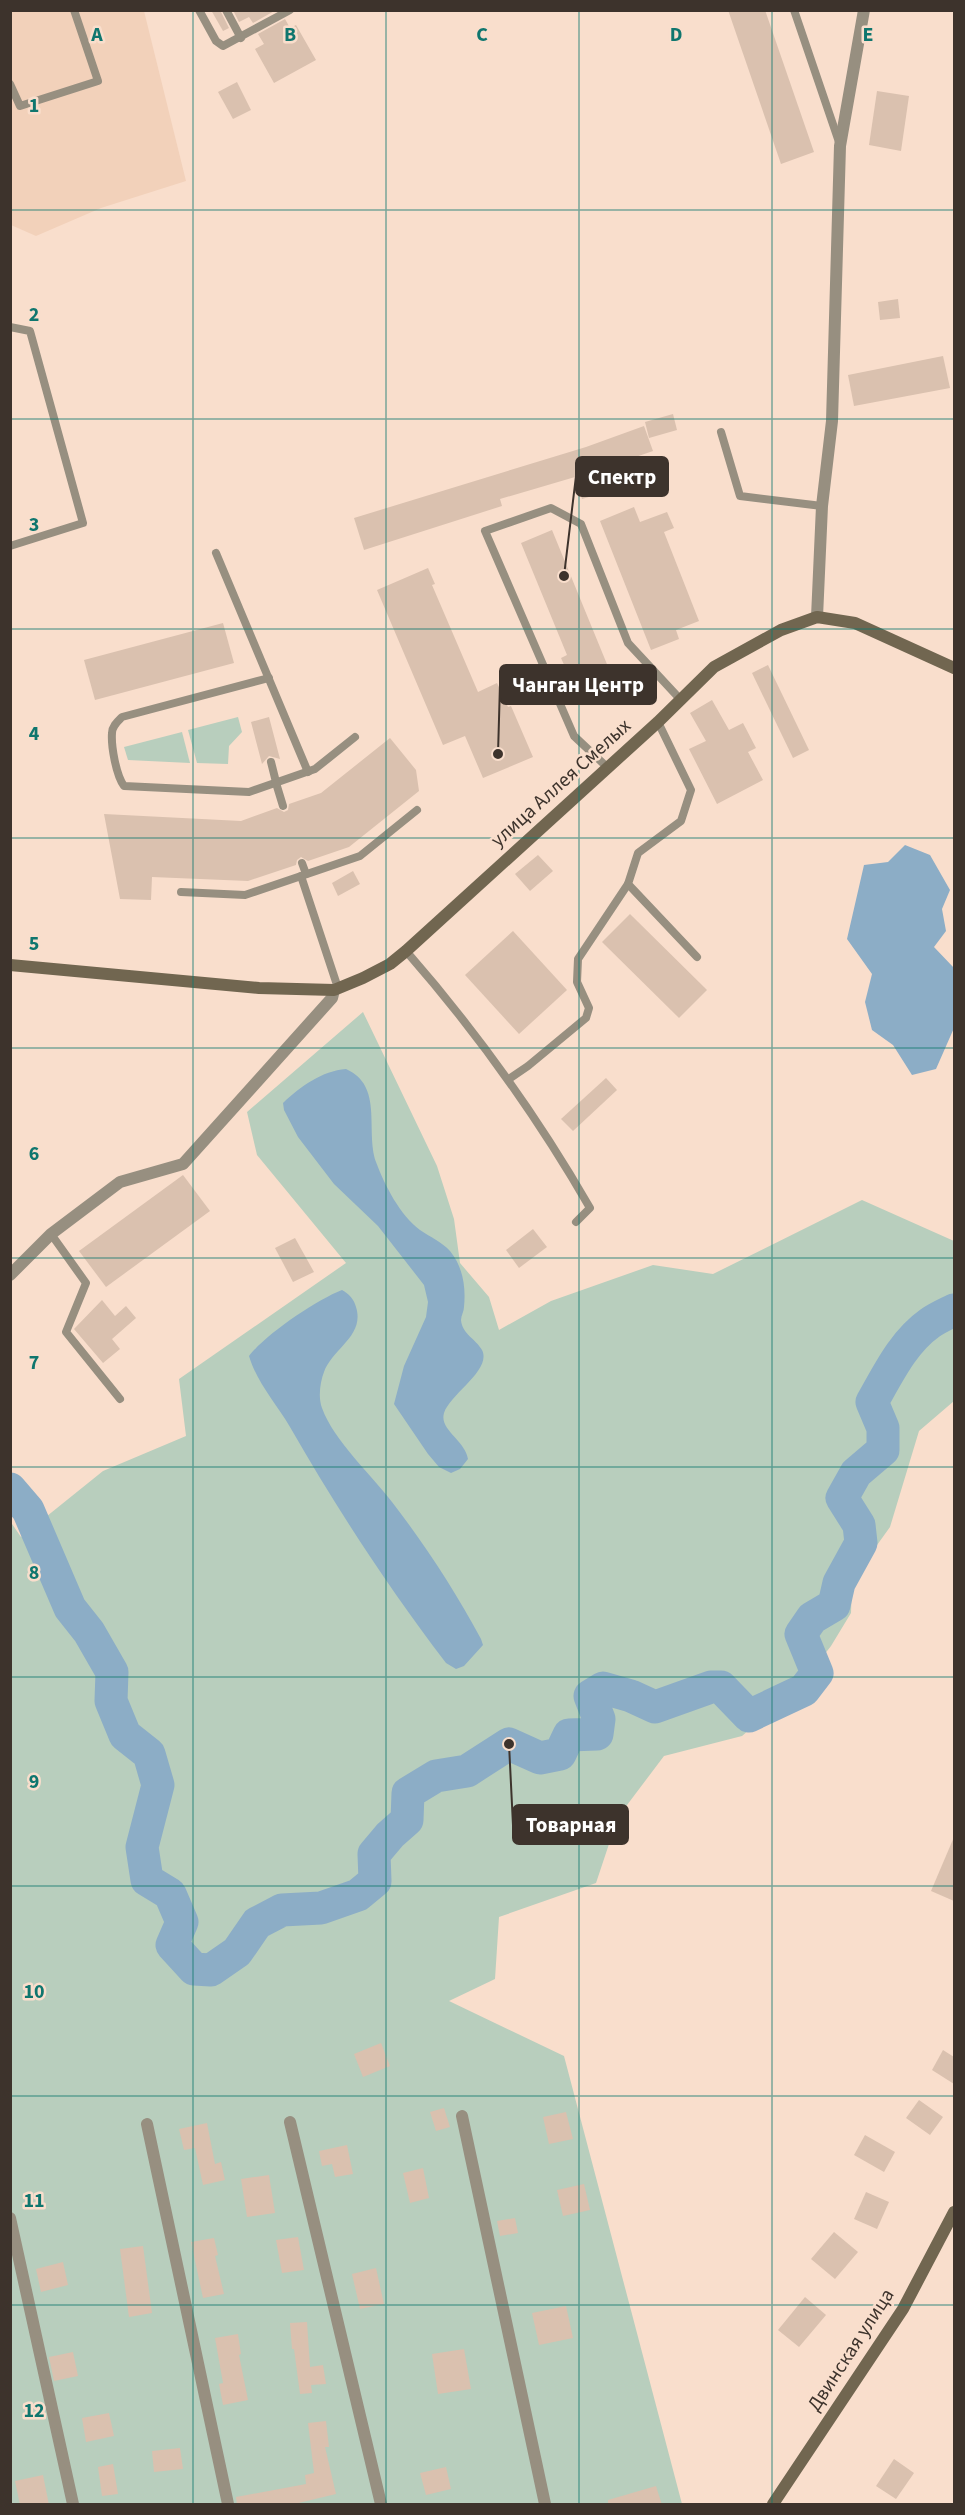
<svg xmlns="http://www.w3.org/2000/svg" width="965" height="2515" viewBox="0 0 965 2515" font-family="'Source Sans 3',sans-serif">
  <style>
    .built { fill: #f2d1ba }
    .green { fill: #b8cebd }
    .water { fill: #8cadc6 }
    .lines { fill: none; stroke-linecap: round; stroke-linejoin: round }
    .river { stroke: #8cadc6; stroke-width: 33 }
    .building { fill: #dac1af }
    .lane { stroke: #978f80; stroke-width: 8 }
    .street { stroke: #978f80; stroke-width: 12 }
    .secondary { stroke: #716650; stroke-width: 12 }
    .grid { fill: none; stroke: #0f766e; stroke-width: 1.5; stroke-opacity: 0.55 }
    .labels { text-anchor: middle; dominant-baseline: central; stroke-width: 5; stroke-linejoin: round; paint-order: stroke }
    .street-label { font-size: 20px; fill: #3d332c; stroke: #f9decc }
    .grid-label { font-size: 20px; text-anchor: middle; font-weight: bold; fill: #0f766e; stroke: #f9decc; stroke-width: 5; stroke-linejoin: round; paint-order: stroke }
    .leader { fill: none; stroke: #3d332c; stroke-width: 2 }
    .callout-dot { fill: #3d332c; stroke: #f9decc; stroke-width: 2 }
    .callout { fill: #3d332c; stroke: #3d332c; stroke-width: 2 }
    .callout-label { font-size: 21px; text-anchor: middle; font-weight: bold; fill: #fff }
  </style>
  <rect width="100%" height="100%" fill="#f9decc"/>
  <!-- built -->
  <path class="built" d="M11 11H144L186 181 101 208 36 236 11 225Z"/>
  <!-- green -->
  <g class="green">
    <path d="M238 717 242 732 229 746 228 764 197 763 188 730Z"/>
    <path d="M182 732 190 763 128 760 124 747Z"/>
    <path d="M363 1012 437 1166 454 1219 460 1263 489 1297 499 1330 551 1301 653 1265 713 1274 862 1200 954 1241V1401L919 1431 890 1527 852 1580 851 1613 831 1646 799 1687 742 1736 664 1756 618 1817 596 1883 499 1917 495 1979 449 2001 564 2056 682 2504H11L10 1521 21 1537 103 1471 186 1436 179 1379 346 1263 257 1155 247 1112Z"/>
  </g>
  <!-- water -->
  <g class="water">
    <path d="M905 845 930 855 950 890 942 909 946 931 934 947 954 968V1028L936 1069 912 1075 893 1045 872 1030 865 1002 872 974 847 939 864 865 888 862Z"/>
    <path d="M346 1069C384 1086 365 1130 376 1162 385 1186 400 1215 420 1230 430 1237 442 1242 450 1251 463 1267 466 1287 464 1307 464 1311 461 1316 461 1320 462 1334 476 1339 482 1350 492 1370 451 1393 444 1413 439 1430 465 1440 468 1459L460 1469 451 1473 439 1467 428 1454 394 1404 404 1366 426 1317 428 1302 424 1285 378 1226 334 1184 298 1137 284 1110 283 1103C301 1086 322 1071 346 1069Z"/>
    <path d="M342 1290C349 1294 354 1299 356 1307 365 1336 333 1348 324 1372 320 1382 318 1398 322 1408 334 1441 370 1473 392 1502 426 1546 455 1591 481 1639L483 1645 464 1666 456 1669 446 1663C388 1587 337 1509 290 1427 276 1403 257 1383 249 1356 265 1335 316 1300 342 1290Z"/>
  </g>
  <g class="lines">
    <!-- river -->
    <path class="river" d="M10 1489 28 1510 70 1608 89 1632 112 1672 111 1701 125 1735 149 1754 158 1785 142 1847 147 1880 170 1894 182 1922 172 1945 194 1969 211 1970 237 1952 257 1923 282 1910 321 1908 358 1895 375 1881 374 1854 390 1835 407 1820 408 1793 436 1776 467 1771 509 1744 540 1758 560 1754 569 1735 597 1734 599 1719 590 1696 603 1688 631 1696 655 1707 711 1687H721L749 1716 804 1690 817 1673 801 1634 812 1618 834 1605 839 1583 861 1543 859 1525 842 1498 856 1473 883 1450V1428L872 1402C888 1374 903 1342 930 1323 937 1318 946 1314 954 1310"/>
  </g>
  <!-- building -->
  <g class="building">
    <path d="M211 10H220L229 28 223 31Z"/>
    <path d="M233 10H276L253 23 249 17 239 22Z"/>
    <path d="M728 10H765L814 152 781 164Z"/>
    <path d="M285 19 290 28 296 25 316 60 274 83 255 49 264 44 258 34Z"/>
    <path d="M237 82 251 110 233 119 218 92Z"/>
    <path d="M877 91 909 96 901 151 869 145Z"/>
    <path d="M898 299 900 318 880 320 878 302Z"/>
    <path d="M943 356 950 388 854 406 848 375Z"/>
    <path d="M673 414 677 430 649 438 645 422Z"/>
    <path d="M644 426 653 451 592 472 599 494 582 499 575 477 500 499 502 506 364 550 354 518 586 447Z"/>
    <path d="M634 507 640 522 667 512 674 528 664 532 699 621 676 630 679 639 651 650 600 521Z"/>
    <path d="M552 530 611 674 575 689 561 658 567 655 521 543Z"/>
    <path d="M428 568 435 584 432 585 478 692 497 683 508 707 511 706 533 757 483 778 465 736 443 745 377 590Z"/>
    <path d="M223 623 234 663 95 700 84 660Z"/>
    <path d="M768 665 809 750 793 758 752 673Z"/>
    <path d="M712 700 729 730 743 723 756 748 748 752 763 780 717 804 689 749 706 741 690 713Z"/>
    <path d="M269 717 280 759 269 756 262 764 251 722Z"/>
    <path d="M390 738 416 770 419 791 349 847 308 861 301 857 297 860 296 865 248 881 152 877 151 900 120 899 104 814 241 821 277 808 284 812 288 810 289 804 321 793Z"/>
    <path d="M538 855 553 871 530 891 515 874Z"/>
    <path d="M353 871 360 884 338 896 332 883Z"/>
    <path d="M630 914 707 990 679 1018 602 942Z"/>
    <path d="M513 931 567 990 519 1034 465 975Z"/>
    <path d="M606 1078 617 1090 573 1131 561 1119Z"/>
    <path d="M183 1175 210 1211 106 1287 79 1251Z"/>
    <path d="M533 1229 547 1247 519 1268 506 1250Z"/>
    <path d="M295 1238 314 1272 293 1282 275 1248Z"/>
    <path d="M102 1300 115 1316 126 1306 136 1318 112 1339 120 1349 103 1363 74 1329Z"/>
    <path d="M954 1837V1901L931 1891Z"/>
    <path d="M381 2043 390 2066 363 2077 354 2054Z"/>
    <path d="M943 2050 954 2057V2084L932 2070Z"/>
    <path d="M919 2100 943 2117 930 2135 906 2118Z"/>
    <path d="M444 2108 450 2127 436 2131 430 2112Z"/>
    <path d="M566 2112 573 2139 549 2144 543 2117Z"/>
    <path d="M207 2123 215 2164 221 2162 225 2180 203 2185 195 2148 184 2150 179 2129Z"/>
    <path d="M865 2135 895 2152 884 2172 854 2155Z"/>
    <path d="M347 2145 353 2174 335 2177 332 2164 322 2166 319 2151Z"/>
    <path d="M423 2168 429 2198 410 2203 403 2173Z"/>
    <path d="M269 2175 275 2213 247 2217 241 2179Z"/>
    <path d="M584 2184 590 2210 563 2216 557 2190Z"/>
    <path d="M866 2192 889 2202 877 2229 854 2219Z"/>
    <path d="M515 2218 518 2233 500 2236 497 2221Z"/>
    <path d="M834 2232 858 2252 835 2279 811 2259Z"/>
    <path d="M298 2237 304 2270 282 2273 276 2240Z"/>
    <path d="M214 2238 218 2255 215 2256 224 2294 203 2298 191 2242Z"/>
    <path d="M143 2246 152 2313 129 2317 120 2249Z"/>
    <path d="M63 2262 68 2285 41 2292 36 2269Z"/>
    <path d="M376 2268 384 2304 360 2309 352 2274Z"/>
    <path d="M805 2297 826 2315 799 2347 778 2330Z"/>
    <path d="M566 2306 573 2338 539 2345 532 2313Z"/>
    <path d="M307 2322 310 2367 323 2365 326 2384 311 2385 312 2393 300 2394 294 2349H292L290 2323Z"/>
    <path d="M238 2334 241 2354 239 2355 248 2400 223 2405 219 2384 223 2383 215 2338Z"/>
    <path d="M464 2349 471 2389 438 2394 432 2354Z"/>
    <path d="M73 2352 78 2376 54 2381 49 2357Z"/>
    <path d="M109 2413 114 2436 86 2442 82 2418Z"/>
    <path d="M326 2421 329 2447H325L336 2494 290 2505H237L236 2497 306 2484 305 2475 314 2473 308 2423Z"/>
    <path d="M180 2448 183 2469 154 2472 152 2451Z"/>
    <path d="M894 2459 914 2473 896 2499 876 2486Z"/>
    <path d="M113 2464 118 2494 102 2496 98 2467Z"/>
    <path d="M446 2467 451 2489 426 2495 420 2473Z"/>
    <path d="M43 2475 49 2505H20L15 2481Z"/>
    <path d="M656 2486 662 2505H608V2500Z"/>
  </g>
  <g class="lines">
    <!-- lane -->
    <g class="lane">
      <path d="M199 10 216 41 223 46 290 10"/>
      <path d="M226 10 241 38"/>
      <path d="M794 10 839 142"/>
      <path d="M10 84 20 106 98 81 74 10"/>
      <path d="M10 327 30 331 83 523 10 546"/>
      <path d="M721 432 740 496 822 506"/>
      <path d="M216 553 308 772"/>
      <path d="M269 678 122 717C118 721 112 726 112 733 111 746 116 775 124 786L249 792 315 769 355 737"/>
      <path d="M658 722 691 790 681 821 638 853 628 884 697 957"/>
      <path d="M271 762 276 782"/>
      <path d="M607 767 574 736 485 531 551 508 581 524 628 643 680 699"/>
      <path d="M276 783 283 806"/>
      <path d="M302 863 306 874"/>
      <path d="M301 876 338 988"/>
      <path d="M181 892 245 895 360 856 417 810"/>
      <path d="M406 951C476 1031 537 1116 590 1208L576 1222"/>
      <path d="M509 1079 528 1066 586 1018 589 1008 577 982 578 959 628 884"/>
      <path d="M51 1234 86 1283 66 1332 120 1399"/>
    </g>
    <!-- street -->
    <g class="street">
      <path d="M817 617 822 506 832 421 840 146 864 10"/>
      <path d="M10 1275 51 1234 120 1182 183 1164 332 998 334 990"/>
      <path d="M462 2116 545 2504"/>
      <path d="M290 2122 381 2504"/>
      <path d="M147 2124 228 2504"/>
      <path d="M10 2218 73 2504"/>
    </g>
    <!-- secondary -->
    <g class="secondary">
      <path d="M10 965 259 988 334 990 363 978 390 964 406 951 658 722 714 667 781 630 817 617 855 623 954 668"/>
      <path d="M773 2504 903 2309 954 2212"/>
    </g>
  </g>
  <!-- grid -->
  <path class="grid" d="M193 10V2504M386 10V2504M579 10V2504M772 10V2504M10 210H954M10 419H954M10 629H954M10 838H954M10 1048H954M10 1258H954M10 1467H954M10 1677H954M10 1886H954M10 2096H954M10 2305H954"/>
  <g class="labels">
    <!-- street labels -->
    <g class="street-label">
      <text transform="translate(561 783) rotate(-42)">улица Аллея Смелых</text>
      <text transform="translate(851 2350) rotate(-57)">Двинская улица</text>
    </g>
  </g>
  <g class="grid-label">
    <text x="97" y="41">A</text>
    <text x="290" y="41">B</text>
    <text x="482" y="41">C</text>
    <text x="676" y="41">D</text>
    <text x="868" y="41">E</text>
    <text x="34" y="112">1</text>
    <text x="34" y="321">2</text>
    <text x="34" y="531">3</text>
    <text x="34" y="740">4</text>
    <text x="34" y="950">5</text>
    <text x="34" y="1160">6</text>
    <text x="34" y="1369">7</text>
    <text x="34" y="1579">8</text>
    <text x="34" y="1788">9</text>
    <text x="34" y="1998">10</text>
    <text x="34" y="2207">11</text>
    <text x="34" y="2417">12</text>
  </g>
  <!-- callouts -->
  <path class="leader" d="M564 576L576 476M498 754L500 684M509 1744L513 1825"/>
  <g class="callout-dot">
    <circle cx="564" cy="576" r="6"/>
    <circle cx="498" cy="754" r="6"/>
    <circle cx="509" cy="1744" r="6"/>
  </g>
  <g class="callout">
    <rect x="576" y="457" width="92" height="39" rx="6"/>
    <rect x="500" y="665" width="156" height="39" rx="6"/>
    <rect x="513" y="1805" width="115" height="39" rx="6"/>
  </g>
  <g class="callout-label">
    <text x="622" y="484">Спектр</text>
    <text x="578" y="692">Чанган Центр</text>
    <text x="571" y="1832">Товарная</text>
  </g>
  <!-- border -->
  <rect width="965" height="2515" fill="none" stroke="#3d332c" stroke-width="24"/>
</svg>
